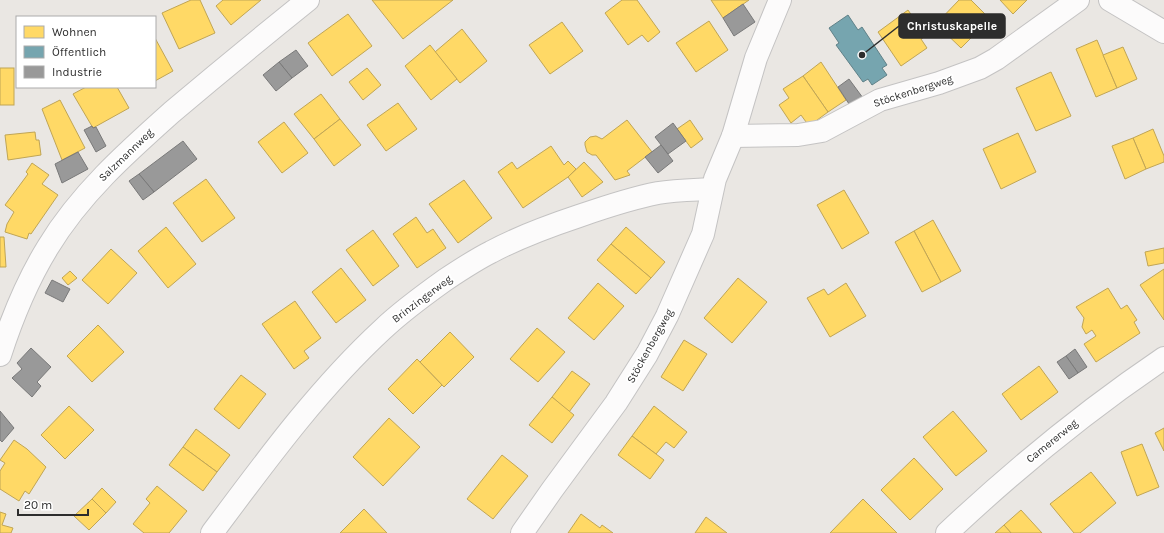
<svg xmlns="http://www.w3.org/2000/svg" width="1164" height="533" viewBox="0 0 1164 533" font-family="Karla,sans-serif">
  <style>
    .homes { fill: #ffd966; stroke: #c0a555 }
    .public { fill: #76a5af; stroke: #608188 }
    .industry { fill: #999; stroke: #797979 }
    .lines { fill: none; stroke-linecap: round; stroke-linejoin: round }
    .street-casing { stroke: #c4c3c3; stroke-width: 24 }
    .secondary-casing { stroke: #c4c3c3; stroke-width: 24 }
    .street { stroke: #fcfbfb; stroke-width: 22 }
    .secondary { stroke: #fcfbfb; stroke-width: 22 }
    .labels { text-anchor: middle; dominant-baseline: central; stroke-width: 4; stroke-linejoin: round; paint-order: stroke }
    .street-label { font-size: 11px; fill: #2d2d2d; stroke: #fff }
    .leader { fill: none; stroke: #2d2d2d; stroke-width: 1.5 }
    .callout-dot { fill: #2d2d2d; stroke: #fff; stroke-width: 1.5 }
    .callout { fill: #2d2d2d; stroke: #2d2d2d; stroke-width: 1.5 }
    .callout-label { font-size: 12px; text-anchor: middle; font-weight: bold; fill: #fff }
  </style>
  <rect width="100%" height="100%" fill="#eae7e3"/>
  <!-- homes -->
  <g class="homes">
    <path d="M191 0H200L215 33 179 49 162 13Z"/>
    <path d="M223 0H261L231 25 216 6Z"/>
    <path d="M372 0H453L403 39Z"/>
    <path d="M622 0H637L660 32 648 42 642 35 628 45 605 13Z"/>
    <path d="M711 0H749L723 18Z"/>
    <path d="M959 0H971L990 19 961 48 936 24Z"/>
    <path d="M1000 0H1027L1013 14Z"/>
    <path d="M908 10 926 36 921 39 927 48 901 66 878 32Z"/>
    <path d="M348 14 372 46 332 76 308 43Z"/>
    <path d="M709 21 728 50 696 72 676 43Z"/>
    <path d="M562 22 583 51 550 74 529 45Z"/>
    <path d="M462 29 487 61 460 83 435 52Z"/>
    <path d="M155 38 173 71 155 81Z"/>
    <path d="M1097 40 1117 88 1096 97 1076 49Z"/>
    <path d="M430 45 457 79 431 100 405 66Z"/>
    <path d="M1123 47 1137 79 1117 88 1103 55Z"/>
    <path d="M821 62 846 100 828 112 803 76Z"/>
    <rect x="0" y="68" width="14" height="37"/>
    <path d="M367 68 381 85 363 100 349 82Z"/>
    <path d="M1051 72 1071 116 1036 131 1016 88Z"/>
    <path d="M803 76 828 112 809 126 801 115 791 123 779 105 789 98 783 89Z"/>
    <path d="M86 87H117L129 108 93 128 73 94Z"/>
    <path d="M321 94 340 119 314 139 294 114Z"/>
    <path d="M60 100 85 148 62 160 42 109Z"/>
    <path d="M398 103 417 129 386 151 367 125Z"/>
    <path d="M340 119 361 145 334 166 314 139Z"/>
    <path d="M627 120 652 152 627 171 630 175 615 180 596 155H592L587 152 585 145V142L590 137 596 136 602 139Z"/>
    <path d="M690 120 703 139 691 148 677 129Z"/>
    <path d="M284 122 308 153 282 173 258 142Z"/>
    <path d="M1153 129 1164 156V162L1146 169 1133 138Z"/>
    <path d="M35 132 36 140H39L41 155 8 160 5 135Z"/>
    <path d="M1018 133 1036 172 1001 189 983 149Z"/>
    <path d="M1133 138 1146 169 1125 179 1112 146Z"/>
    <path d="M551 146 564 165 568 161 576 169 568 177 523 208 498 172 512 162 517 169Z"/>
    <path d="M584 162 603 182 582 197 568 177Z"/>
    <path d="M32 163 49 175 42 184 58 195 31 234 29 233 27 239 5 232 7 224 14 212 5 205 28 174 26 172Z"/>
    <path d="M206 179 235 218 202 242 173 203Z"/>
    <path d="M464 180 492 218 458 243 429 204Z"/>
    <path d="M844 190 869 233 842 249 817 205Z"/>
    <path d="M416 217 427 233 433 229 446 248 417 268 393 234Z"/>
    <path d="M933 220 961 271 941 282 914 231Z"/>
    <path d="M166 227 196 264 168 288 138 251Z"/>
    <path d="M626 227 665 262 651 278 611 244Z"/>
    <path d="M373 230 399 266 373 286 346 250Z"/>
    <path d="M914 231 941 282 922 292 895 242Z"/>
    <path d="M0 237H4L6 267H0Z"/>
    <path d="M611 244 651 278 636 294 597 260Z"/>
    <path d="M1164 248V263L1148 266 1145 252Z"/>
    <path d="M111 249 137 273 108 304 82 280Z"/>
    <path d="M341 268 366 300 336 323 312 292Z"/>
    <path d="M1164 269V320L1140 285Z"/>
    <path d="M70 271 77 278 68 285 62 278Z"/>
    <path d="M738 278 767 302 732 343 704 318Z"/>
    <path d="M598 283 624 306 594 340 568 318Z"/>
    <path d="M846 283 866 316 830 337 807 298 824 289 828 295Z"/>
    <path d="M1108 288 1121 309 1127 305 1137 320 1134 322 1140 333 1096 362 1084 344 1096 336 1092 330 1086 334 1082 327 1084 318 1076 307Z"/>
    <path d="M295 301 321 338 304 351 309 358 294 369 262 324Z"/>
    <path d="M98 325 124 352 92 382 67 356Z"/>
    <path d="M537 328 565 352 538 382 510 359Z"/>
    <path d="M450 332 474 357 444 387 420 362Z"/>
    <path d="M684 340 707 354 683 391 661 377Z"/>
    <path d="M417 359 442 385 413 414 388 389Z"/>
    <path d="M1039 366 1058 392 1021 420 1002 394Z"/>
    <path d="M572 371 590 384 569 412 552 397Z"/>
    <path d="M241 375 266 394 239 429 214 409Z"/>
    <path d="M552 397 574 415 552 443 529 425Z"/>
    <path d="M69 406 94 430 65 459 41 435Z"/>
    <path d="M654 406 687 432 674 448 666 442 656 454 632 436Z"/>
    <path d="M953 411 987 451 956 476 923 437Z"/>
    <path d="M389 418 420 447 383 486 353 457Z"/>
    <path d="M1164 428V451L1155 433Z"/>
    <path d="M196 429 230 455 217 472 183 447Z"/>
    <path d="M632 436 664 460 650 479 618 455Z"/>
    <path d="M14 440 27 449 46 467 29 494 25 491 19 501 0 489V471L5 463 0 460Z"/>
    <path d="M1142 444 1159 487 1137 496 1121 452Z"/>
    <path d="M183 447 217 472 203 491 169 465Z"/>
    <path d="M502 455 528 476 493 519 467 499Z"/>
    <path d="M914 458 943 489 910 520 881 490Z"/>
    <path d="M1091 472 1116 503 1080 533H1074L1050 504Z"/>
    <path d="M157 486 187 511 169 533H144L133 524 150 503 146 499Z"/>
    <path d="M102 488 116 502 106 513 92 499Z"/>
    <path d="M92 499 106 513 89 530 74 516Z"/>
    <path d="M863 499 897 533H830Z"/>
    <path d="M364 509 387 533H340Z"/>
    <path d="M1021 510 1042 533H1011L1004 525Z"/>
    <path d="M0 512 6 514 2 525 13 528 11 533H0Z"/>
    <path d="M581 514 600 528 602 525 613 533H568Z"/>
    <path d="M706 517 727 533H695Z"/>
    <path d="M1004 525 1011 533H995Z"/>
  </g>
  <!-- public -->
  <path class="public" d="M848 15 858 30 862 27 887 65 882 68 887 75 872 85 868 79 863 82 836 45 839 43 829 28Z"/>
  <!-- industry -->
  <g class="industry">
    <path d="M743 4 755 22 734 36 723 18Z"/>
    <path d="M296 50 308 66 292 78 279 62Z"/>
    <path d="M279 62 292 78 276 91 263 75Z"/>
    <path d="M849 79 863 98 851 107 838 87Z"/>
    <path d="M673 123 686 141 668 154 655 137Z"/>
    <path d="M92 126 93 128 96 127 106 146 96 152 84 130Z"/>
    <path d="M183 141 197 159 154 192 139 174Z"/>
    <path d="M661 145 673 161 658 173 645 157Z"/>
    <path d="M78 152 88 169 62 183 55 164Z"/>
    <path d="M139 174 154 192 143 200 129 181Z"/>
    <path d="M52 280 70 289 63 302 45 293Z"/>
    <path d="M31 348 51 367 37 382 41 386 32 397 12 378 22 369 17 363Z"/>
    <path d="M1075 349 1087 367 1078 373 1066 356Z"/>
    <path d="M1066 356 1078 373 1069 379 1057 362Z"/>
    <path d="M0 411 14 428 2 442 0 440Z"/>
  </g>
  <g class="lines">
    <!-- street casing -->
    <g class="street-casing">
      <g id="street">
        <path d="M733 136 798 135 822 131 880 100 939 83 980 68 996 59 1078 0"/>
        <path d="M0 355C12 318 27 281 48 247 80 194 126 153 172 112 217 74 262 37 308 0"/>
        <path d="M212 533C265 462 318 389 383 329 402 311 424 295 445 280 460 270 475 260 491 252 519 237 549 226 579 216 605 207 632 198 658 193 676 190 694 190 712 189"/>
        <path d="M522 533 552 490 616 403 647 354 667 316 703 234 715 179 733 136 756 58 780 0"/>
        <path d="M947 533C1015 469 1087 410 1164 358"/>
      </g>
    </g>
    <!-- secondary casing -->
    <g class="secondary-casing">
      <path id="secondary" d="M1110 0 1164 32"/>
    </g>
    <!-- street -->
    <use href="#street" class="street"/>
    <!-- secondary -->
    <use href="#secondary" class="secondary"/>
  </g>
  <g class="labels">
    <!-- street labels -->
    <g class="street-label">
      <text transform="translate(913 91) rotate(-18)">Stöckenbergweg</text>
      <text transform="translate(126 155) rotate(-44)">Salzmannweg</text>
      <text transform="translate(422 299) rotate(-37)">Brinzingerweg</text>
      <text transform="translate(650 346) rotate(-61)">Stöckenbergweg</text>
      <text transform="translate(1052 441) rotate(-39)">Camererweg</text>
    </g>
  </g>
  <!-- callouts -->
  <path class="leader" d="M862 55L899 26"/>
  <circle class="callout-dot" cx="862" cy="55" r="4"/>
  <rect class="callout" x="899" y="14" width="106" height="24" rx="4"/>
  <g class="callout-label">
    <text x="952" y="30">Christuskapelle</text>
  </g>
  <!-- legend -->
  <rect x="16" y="16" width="140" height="72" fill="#ffffff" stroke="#ababab"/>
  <rect x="24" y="26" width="20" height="12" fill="#ffd966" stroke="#ababab"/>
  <text x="52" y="36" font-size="12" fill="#2d2d2d">Wohnen</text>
  <rect x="24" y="46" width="20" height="12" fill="#76a5af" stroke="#ababab"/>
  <text x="52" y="56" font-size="12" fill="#2d2d2d">Öffentlich</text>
  <rect x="24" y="66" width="20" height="12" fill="#999999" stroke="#ababab"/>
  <text x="52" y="76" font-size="12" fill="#2d2d2d">Industrie</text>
  <!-- scale -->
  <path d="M18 509v6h70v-6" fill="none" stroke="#2d2d2d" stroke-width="2"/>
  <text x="24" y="509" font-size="12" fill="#2d2d2d" stroke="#ffffff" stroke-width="3" paint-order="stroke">20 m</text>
</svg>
